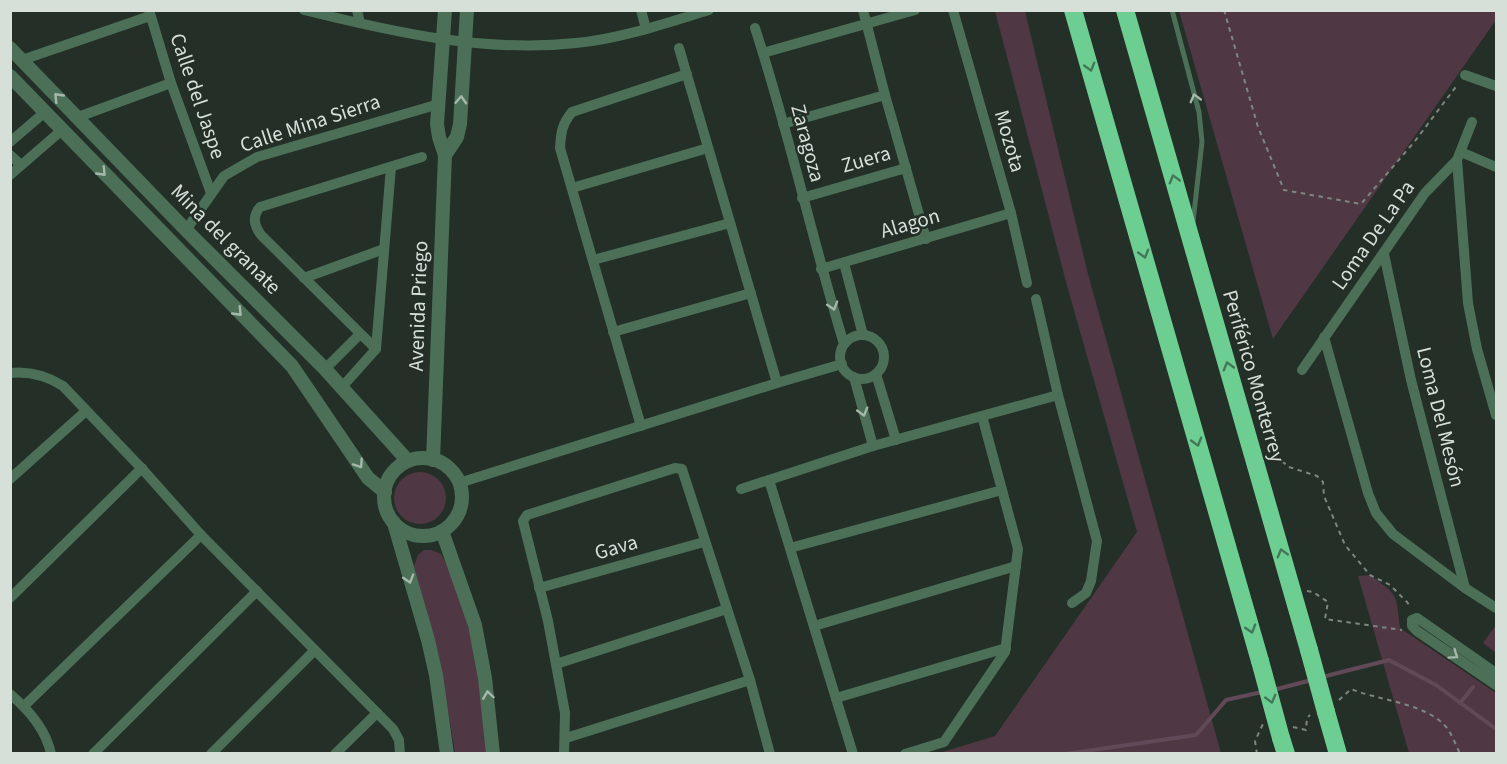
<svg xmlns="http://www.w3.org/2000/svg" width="1507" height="764" viewBox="0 0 1507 764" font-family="'Source Sans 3',sans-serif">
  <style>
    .green { fill: #503744 }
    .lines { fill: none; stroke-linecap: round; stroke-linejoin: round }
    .stream { stroke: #614958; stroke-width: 4 }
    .path { stroke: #7d8780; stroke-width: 2; stroke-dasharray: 4.5 4.5; stroke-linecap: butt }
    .service { stroke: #4b7057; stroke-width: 5 }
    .minor { stroke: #4b7057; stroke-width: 10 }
    .tertiary { stroke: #4b7057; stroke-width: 14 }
    .motorway { stroke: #6cce91; stroke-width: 18 }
    .motorway-bridge { stroke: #6cce91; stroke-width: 18 }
    .oneway { stroke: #447757 }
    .oneway2 { stroke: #a6b8ac }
    .labels { text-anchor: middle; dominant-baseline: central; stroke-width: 5; stroke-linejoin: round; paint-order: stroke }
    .street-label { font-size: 21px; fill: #d7dfd9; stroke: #232f27 }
  </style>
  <rect width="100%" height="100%" fill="#232f27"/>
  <!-- green -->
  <g class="green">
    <path d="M995 11H1025L1088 274 1221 753H939L995 736 1137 532 1066 282Z"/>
    <path d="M1179 11H1496V20L1273 339Z"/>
    <circle cx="420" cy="498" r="26"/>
    <path d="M424 550H431L441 554C472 609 482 691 486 753H455L440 661 414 566 418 555Z"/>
    <path d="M1370 575C1399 596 1396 594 1400 628L1496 693V753H1409L1358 576Z"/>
    <path d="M1496 625V653L1483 643Z"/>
  </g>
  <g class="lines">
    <!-- stream -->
    <g class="stream">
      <path d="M1322 677 1389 660 1436 685 1496 729"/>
      <path d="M1273 690 1312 680"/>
      <path d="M1460 703 1473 687"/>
      <path d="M1065 754 1196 735 1226 700 1262 692"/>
    </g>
    <!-- path -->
    <g class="path">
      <path d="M1224 10 1258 127 1284 190 1361 204 1415 141 1458 84"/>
      <path d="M1268 450 1289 467 1317 476 1323 482 1324 496 1345 545 1370 575 1390 585 1407 602 1411 608"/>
      <path d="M1307 591 1313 592 1328 602 1325 619 1402 630"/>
      <path d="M1339 700 1351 689C1380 701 1427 703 1447 728 1452 735 1456 745 1460 754"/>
      <path d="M1293 727 1306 730 1307 718 1310 715"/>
      <path d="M1257 754 1255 741 1263 724"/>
    </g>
    <!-- service -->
    <path class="service" d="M1172 10 1199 112 1202 142 1193 222"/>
    <!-- minor -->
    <g class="minor">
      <path d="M149 10 171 83 211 193"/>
      <path d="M304 10C393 32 485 53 576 43 620 39 666 23 709 10"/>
      <path d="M357 10 360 23"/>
      <path d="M641 10 646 29"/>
      <path d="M863 10 885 95 926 239"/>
      <path d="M953 10 1011 213 1027 283"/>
      <path d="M755 28C789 132 812 239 844 344"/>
      <path d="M679 48 777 383"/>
      <path d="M763 53 915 10"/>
      <path d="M22 60 150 16"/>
      <path d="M1465 75 1496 86"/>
      <path d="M78 117 171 83"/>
      <path d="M783 124 885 95"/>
      <path d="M10 142 45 112"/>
      <path d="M1461 152 1496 167"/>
      <path d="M10 155 21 165"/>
      <path d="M1457 160 1468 303 1477 349 1496 415"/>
      <path d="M10 175 62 130"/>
      <path d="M572 188 708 148"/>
      <path d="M802 198 906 168"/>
      <path d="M186 230 224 176 257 157 439 104"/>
      <path d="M1384 254 1411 380 1465 588"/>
      <path d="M593 260 730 223"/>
      <path d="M844 263 863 335"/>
      <path d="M821 269 1011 213"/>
      <path d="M304 278 384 249"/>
      <path d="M1036 299 1058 395 1097 541 1091 581 1086 593 1072 603"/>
      <path d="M613 332 751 293"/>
      <circle cx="862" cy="357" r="22"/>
      <path d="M1324 337 1368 493 1376 513 1393 534 1465 588 1496 608"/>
      <path d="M376 349 261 235C254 225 252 217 260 207L422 157"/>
      <path d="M325 369 360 334"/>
      <path d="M1302 370 1425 193 1457 160 1472 122"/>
      <path d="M10 373C30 371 47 376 63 386L145 472 201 535 393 729 399 740 400 754"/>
      <path d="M876 374 896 440"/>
      <path d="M854 377 873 446"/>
      <path d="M342 387 376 349 391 167"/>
      <path d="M641 426 560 148C561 132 562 124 572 112L687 74"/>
      <path d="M10 479 86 411"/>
      <path d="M769 480 853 754"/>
      <path d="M459 483 777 383 842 364"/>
      <path d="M741 489 873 446 1058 395"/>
      <path d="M790 548 1002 490"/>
      <path d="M539 588 704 542"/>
      <path d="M10 598 142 468"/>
      <path d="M814 626 1016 566"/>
      <path d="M556 664 727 609"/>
      <path d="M1496 673 1423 622 1417 618 1412 620V626L1417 631 1496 685"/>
      <path d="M10 694C29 710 46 729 51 754"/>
      <path d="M836 698 1006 648"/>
      <path d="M24 706 201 535"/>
      <path d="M566 738 750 680"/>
      <path d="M93 754 257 591"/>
      <path d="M211 754 314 651"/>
      <path d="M335 754 377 713"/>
      <path d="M564 754 565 713 548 621 523 521 527 515 675 468 682 469 750 680 770 754"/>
      <path d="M905 754 944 742 1005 652 1018 549 982 416"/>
    </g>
    <!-- tertiary -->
    <g class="tertiary">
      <path d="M10 48 186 230 325 369 408 461"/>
      <path d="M10 76 292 366 368 478 385 492"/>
      <path d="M445 155 457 137 460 124 467 10"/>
      <circle cx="423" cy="497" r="39"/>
      <path d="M433 460 445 155 439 137 437 124 445 10"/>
      <path d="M394 523 428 640 436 675 447 754"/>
      <path d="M442 531 475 625 485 678 493 754"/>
    </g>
    <!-- motorway -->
    <g class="motorway">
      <path d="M1073 10 1260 661"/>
      <path d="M1125 10 1309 650"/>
      <path d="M1326 712 1338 754"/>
      <path d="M1281 738 1286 754"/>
    </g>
    <!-- motorway-bridge -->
    <g class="motorway-bridge">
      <path d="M1309 650 1326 712"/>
      <path d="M1260 661 1281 738"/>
    </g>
  </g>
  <!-- one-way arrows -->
  <defs><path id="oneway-chevron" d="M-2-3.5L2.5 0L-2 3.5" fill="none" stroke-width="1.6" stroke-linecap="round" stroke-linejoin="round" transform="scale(1.5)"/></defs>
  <g class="oneway">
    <use href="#oneway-chevron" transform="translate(1090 67) rotate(74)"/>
    <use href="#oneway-chevron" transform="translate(1174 179) rotate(-106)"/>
    <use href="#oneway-chevron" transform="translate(1144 254) rotate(74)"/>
    <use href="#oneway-chevron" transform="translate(1228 366) rotate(-106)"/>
    <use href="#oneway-chevron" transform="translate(1197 442) rotate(74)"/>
    <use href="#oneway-chevron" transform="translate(1282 553) rotate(-106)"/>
    <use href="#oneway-chevron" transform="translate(1251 629) rotate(73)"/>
    <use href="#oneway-chevron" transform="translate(1271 699) rotate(75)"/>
  </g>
  <g class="oneway2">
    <use href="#oneway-chevron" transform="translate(58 97) rotate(-134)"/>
    <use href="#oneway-chevron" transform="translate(1195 98) rotate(-105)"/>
    <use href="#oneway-chevron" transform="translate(461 100) rotate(-87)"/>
    <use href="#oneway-chevron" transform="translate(102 172) rotate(46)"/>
    <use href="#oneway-chevron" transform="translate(833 306) rotate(73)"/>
    <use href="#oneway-chevron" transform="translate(238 312) rotate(46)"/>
    <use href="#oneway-chevron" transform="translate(863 412) rotate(74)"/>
    <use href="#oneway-chevron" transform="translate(359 464) rotate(56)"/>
    <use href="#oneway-chevron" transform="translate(409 579) rotate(73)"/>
    <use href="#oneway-chevron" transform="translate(1454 655) rotate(35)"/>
    <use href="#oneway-chevron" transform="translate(488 695) rotate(-98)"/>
  </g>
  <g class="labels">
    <!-- street labels -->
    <g class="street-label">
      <text transform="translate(198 96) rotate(71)">Calle del Jaspe</text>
      <text transform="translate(310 123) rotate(-18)">Calle Mina Sierra</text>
      <text transform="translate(1010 141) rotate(74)">Mozota</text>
      <text transform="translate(808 143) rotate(75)">Zaragoza</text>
      <text transform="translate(866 159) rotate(-16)">Zuera</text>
      <text transform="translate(910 223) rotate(-16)">Alagon</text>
      <text transform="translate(1373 235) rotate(-55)">Loma De La Pa</text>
      <text transform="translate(226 239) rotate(45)">Mina del granate</text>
      <text transform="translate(418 306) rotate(-88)">Avenida Priego</text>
      <text transform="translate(1254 376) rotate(74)">Periférico Monterrey</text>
      <text transform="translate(1441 417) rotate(76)">Loma Del Mesón</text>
      <text transform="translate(616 547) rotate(-16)">Gava</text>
    </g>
  </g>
  <!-- border -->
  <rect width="1507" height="764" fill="none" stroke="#d7dfd9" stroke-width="24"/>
</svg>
